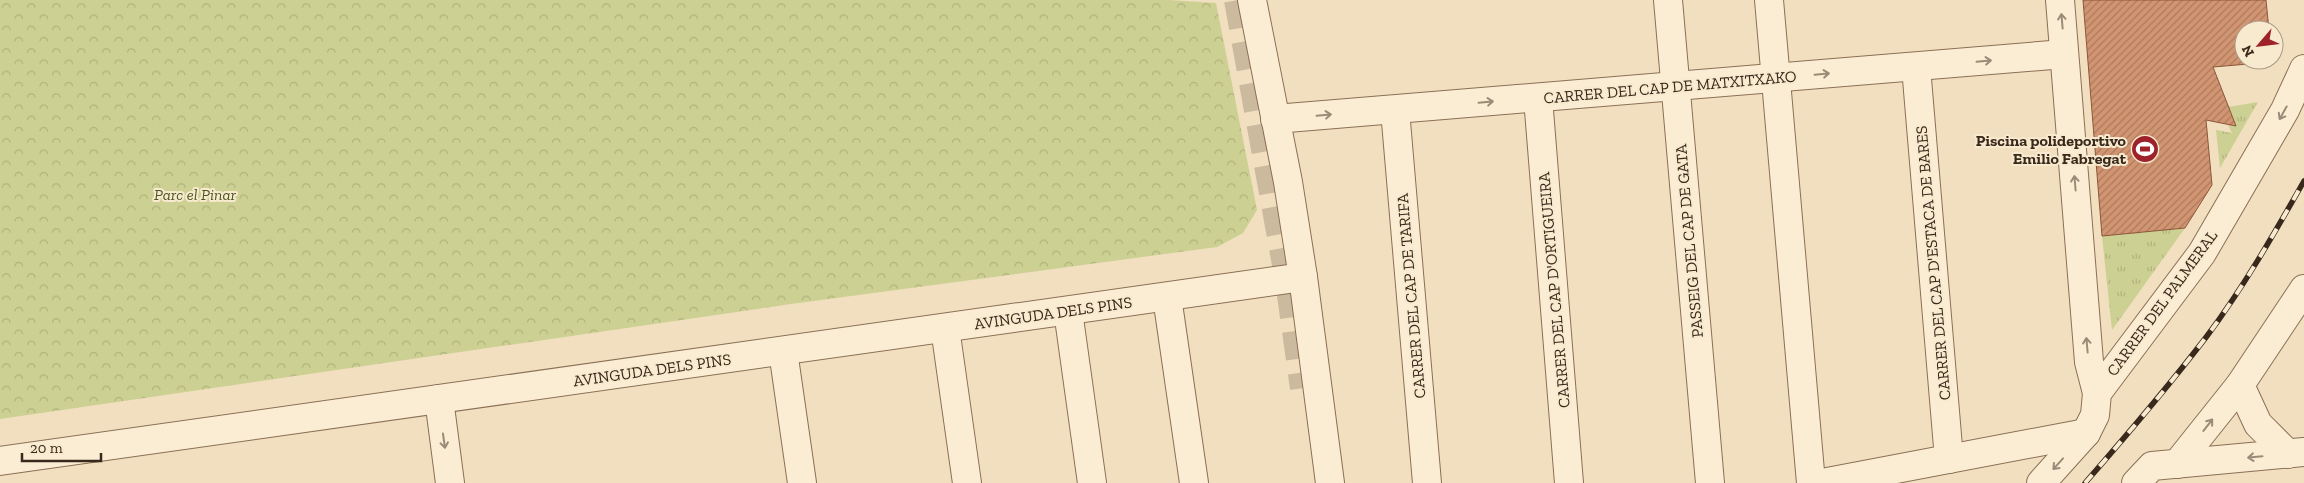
<svg xmlns="http://www.w3.org/2000/svg" width="2304" height="483" viewBox="0 0 2304 483" font-family="'Zilla Slab',serif">
  <style>
    .grass { fill: url(#grass-tufts) }
    .park { fill: url(#park-crowns) }
    .building { fill: url(#building-hatch); stroke: #8c563a }
    .lines { fill: none; stroke-linecap: round; stroke-linejoin: round }
    .highway-tunnel { stroke: #ccba9e; stroke-width: 28; stroke-dasharray: 28 14; stroke-linecap: butt }
    .minor-casing { stroke: #8b6f56; stroke-width: 30 }
    .minor { stroke: #fbedd3; stroke-width: 28 }
    .rail-casing { stroke: #39281c; stroke-width: 5.5 }
    .rail { stroke: #f8eacf; stroke-width: 4; stroke-dasharray: 11; stroke-linecap: butt }
    .oneway { stroke: #9a8a78 }
    .labels { text-anchor: middle; dominant-baseline: central; stroke-width: 4; stroke-linejoin: round; paint-order: stroke }
    .street-label { font-size: 16px; fill: #39281c; stroke: #f8eacf }
    .poi-label { font-size: 16px; font-weight: bold; fill: #39281c; stroke: #f8eacf; text-anchor: end }
    .park-label { font-size: 16px; font-style: italic; fill: #4c5721; stroke: #f8eacf }
  </style>
  <defs>
    <pattern id="grass-tufts" width="24" height="20" patternUnits="userSpaceOnUse" patternTransform="scale(1.25)"><rect width="24" height="20" fill="#ccd092"/><path d="M3 7l-1-3M5 7V3M7 7l1-3M15 17l-1-3M17 17v-4M19 17l1-3" fill="none" stroke="#b0b37d"/></pattern>
    <pattern id="park-crowns" width="20" height="18" patternUnits="userSpaceOnUse" patternTransform="scale(1.25)"><rect width="20" height="18" fill="#ccd092"/><path d="M2 6a3 3 0 1 1 6 0M12 15a3 3 0 1 1 6 0" fill="none" stroke="#b0b37d"/></pattern>
    <pattern id="building-hatch" width="6" height="6" patternUnits="userSpaceOnUse" patternTransform="scale(1.25)"><rect width="6" height="6" fill="#d29572"/><path d="M-1 1l2-2M0 6l6-6M5 7l2-2" fill="none" stroke="#ab7a5d"/></pattern>
  </defs>
  <rect width="100%" height="100%" fill="#f1dfbf"/>
  <!-- grass -->
  <g class="grass">
    <path d="M2258 102 2220 168 2216 130 2232 133 2228 125 2236 126 2228 107Z"/>
    <path d="M2185 228 2112 330 2102 236Z"/>
  </g>
  <!-- park -->
  <path class="park" d="M0 0H1169L1216 3 1257 210 1243 233 1217 247 791 304 0 419Z"/>
  <!-- building -->
  <path class="building" d="M2083 0H2266L2269 30H2244V60H2272V62L2213 67 2236 126 2206 120 2212 185 2185 228 2102 236Z"/>
  <g class="lines">
    <!-- highway-tunnel -->
    <path class="highway-tunnel" d="M1238 0 1289 281 1304 388"/>
    <!-- minor casing -->
    <g class="minor-casing">
      <g id="minor">
        <path d="M1252 0 1288 182 1303 277 1330 483"/>
        <path d="M1668 0 1710 483"/>
        <path d="M1769 0 1811 483"/>
        <path d="M2060 0 2089 362 2097 393"/>
        <path d="M1916 67 1949 459"/>
        <path d="M1538 98 1569 483"/>
        <path d="M1395 110 1427 483"/>
        <path d="M1275 119 2064 54"/>
        <path d="M1167 297 1194 483"/>
        <path d="M1068 311 1092 483"/>
        <path d="M945 328 967 483"/>
        <path d="M783 351 802 483"/>
        <path d="M2240 385 2258 424 2288 454"/>
        <path d="M439 399 450 483"/>
        <path d="M0 461 1303 277"/>
        <path d="M2177 464 2240 385 2304 289"/>
        <path d="M1822 483 2086 433"/>
        <path d="M2041 483 2086 433 2095 415 2097 393 2202 253 2285 110 2304 69"/>
        <path d="M2136 483 2152 466 2304 452"/>
      </g>
    </g>
    <!-- minor -->
    <use href="#minor" class="minor"/>
    <!-- rail casing -->
    <g class="rail-casing">
      <path id="rail" d="M2085 483C2127 435 2168 387 2207 336 2243 288 2274 234 2304 181"/>
    </g>
    <!-- rail -->
    <use href="#rail" class="rail"/>
  </g>
  <!-- one-way arrows -->
  <defs><path id="oneway-shaft" d="M-6 0H5M1.5-3L5.5 0L1.5 3" fill="none" stroke-width="1.6" stroke-linecap="round" stroke-linejoin="round" transform="scale(1.25)"/></defs>
  <g class="oneway">
    <use href="#oneway-shaft" transform="translate(2062 21) rotate(-95)"/>
    <use href="#oneway-shaft" transform="translate(1984 61) rotate(-5)"/>
    <use href="#oneway-shaft" transform="translate(1822 74) rotate(-5)"/>
    <use href="#oneway-shaft" transform="translate(1486 102) rotate(-5)"/>
    <use href="#oneway-shaft" transform="translate(2283 113) rotate(119)"/>
    <use href="#oneway-shaft" transform="translate(1324 115) rotate(-5)"/>
    <use href="#oneway-shaft" transform="translate(2075 183) rotate(-95)"/>
    <use href="#oneway-shaft" transform="translate(2087 345) rotate(-95)"/>
    <use href="#oneway-shaft" transform="translate(2208 425) rotate(-52)"/>
    <use href="#oneway-shaft" transform="translate(444 441) rotate(82)"/>
    <use href="#oneway-shaft" transform="translate(2255 457) rotate(175)"/>
    <use href="#oneway-shaft" transform="translate(2058 464) rotate(132)"/>
  </g>
  <!-- icons -->
  <defs>
    <g id="stadium-disc" transform="scale(1.4375)"><circle r="9.5" fill="#9e2229" stroke="#f8eacf"/><path d="M0-5a6.5 5 0 1 0 0 10a6.5 5 0 1 0 0-10ZM-3.5-1.8h7v3.6h-7Z" fill="#fff"/></g>
  </defs>
  <g fill-rule="evenodd">
    <use href="#stadium-disc" x="2145" y="149"/>
  </g>
  <g class="labels">
    <!-- street labels -->
    <g class="street-label">
      <text transform="translate(1670 87) rotate(-5)">CARRER DEL CAP DE MATXITXAKO</text>
      <text transform="translate(1689 241) rotate(-95)">PASSEIG DEL CAP DE GATA</text>
      <text transform="translate(1933 263) rotate(-95)">CARRER DEL CAP D'ESTACA DE BARES</text>
      <text transform="translate(1554 290) rotate(-95)">CARRER DEL CAP D'ORTIGUEIRA</text>
      <text transform="translate(1411 296) rotate(-95)">CARRER DEL CAP DE TARIFA</text>
      <text transform="translate(2162 303) rotate(-54)">CARRER DEL PALMERAL</text>
      <text transform="translate(1053 313) rotate(-8)">AVINGUDA DELS PINS</text>
      <text transform="translate(652 370) rotate(-8)">AVINGUDA DELS PINS</text>
    </g>
    <!-- poi labels -->
    <g class="poi-label">
      <text x="2126" y="140">Piscina polideportivo<tspan x="2126" dy="18">Emilio Fabregat</tspan></text>
    </g>
    <!-- park labels -->
    <g class="park-label">
      <text x="195" y="194">Parc el Pinar</text>
    </g>
  </g>
  <!-- north arrow -->
  <g transform="translate(2259 45) rotate(242)"><circle r="24" fill="#f8eacf" stroke="#ac9c87"/>
  <path d="M0-4L9 19L0 12L-9 19Z" fill="#9e2229"/>
  <text y="-8" font-size="14" font-weight="bold" text-anchor="middle" fill="#39281c">N</text>
  </g>
  <!-- scale -->
  <path d="M22 453v8h79v-8" fill="none" stroke="#39281c" stroke-width="2.5"/>
  <text x="30" y="453" font-size="15" fill="#39281c" stroke="#f8eacf" stroke-width="4" paint-order="stroke">20 m</text>
</svg>
